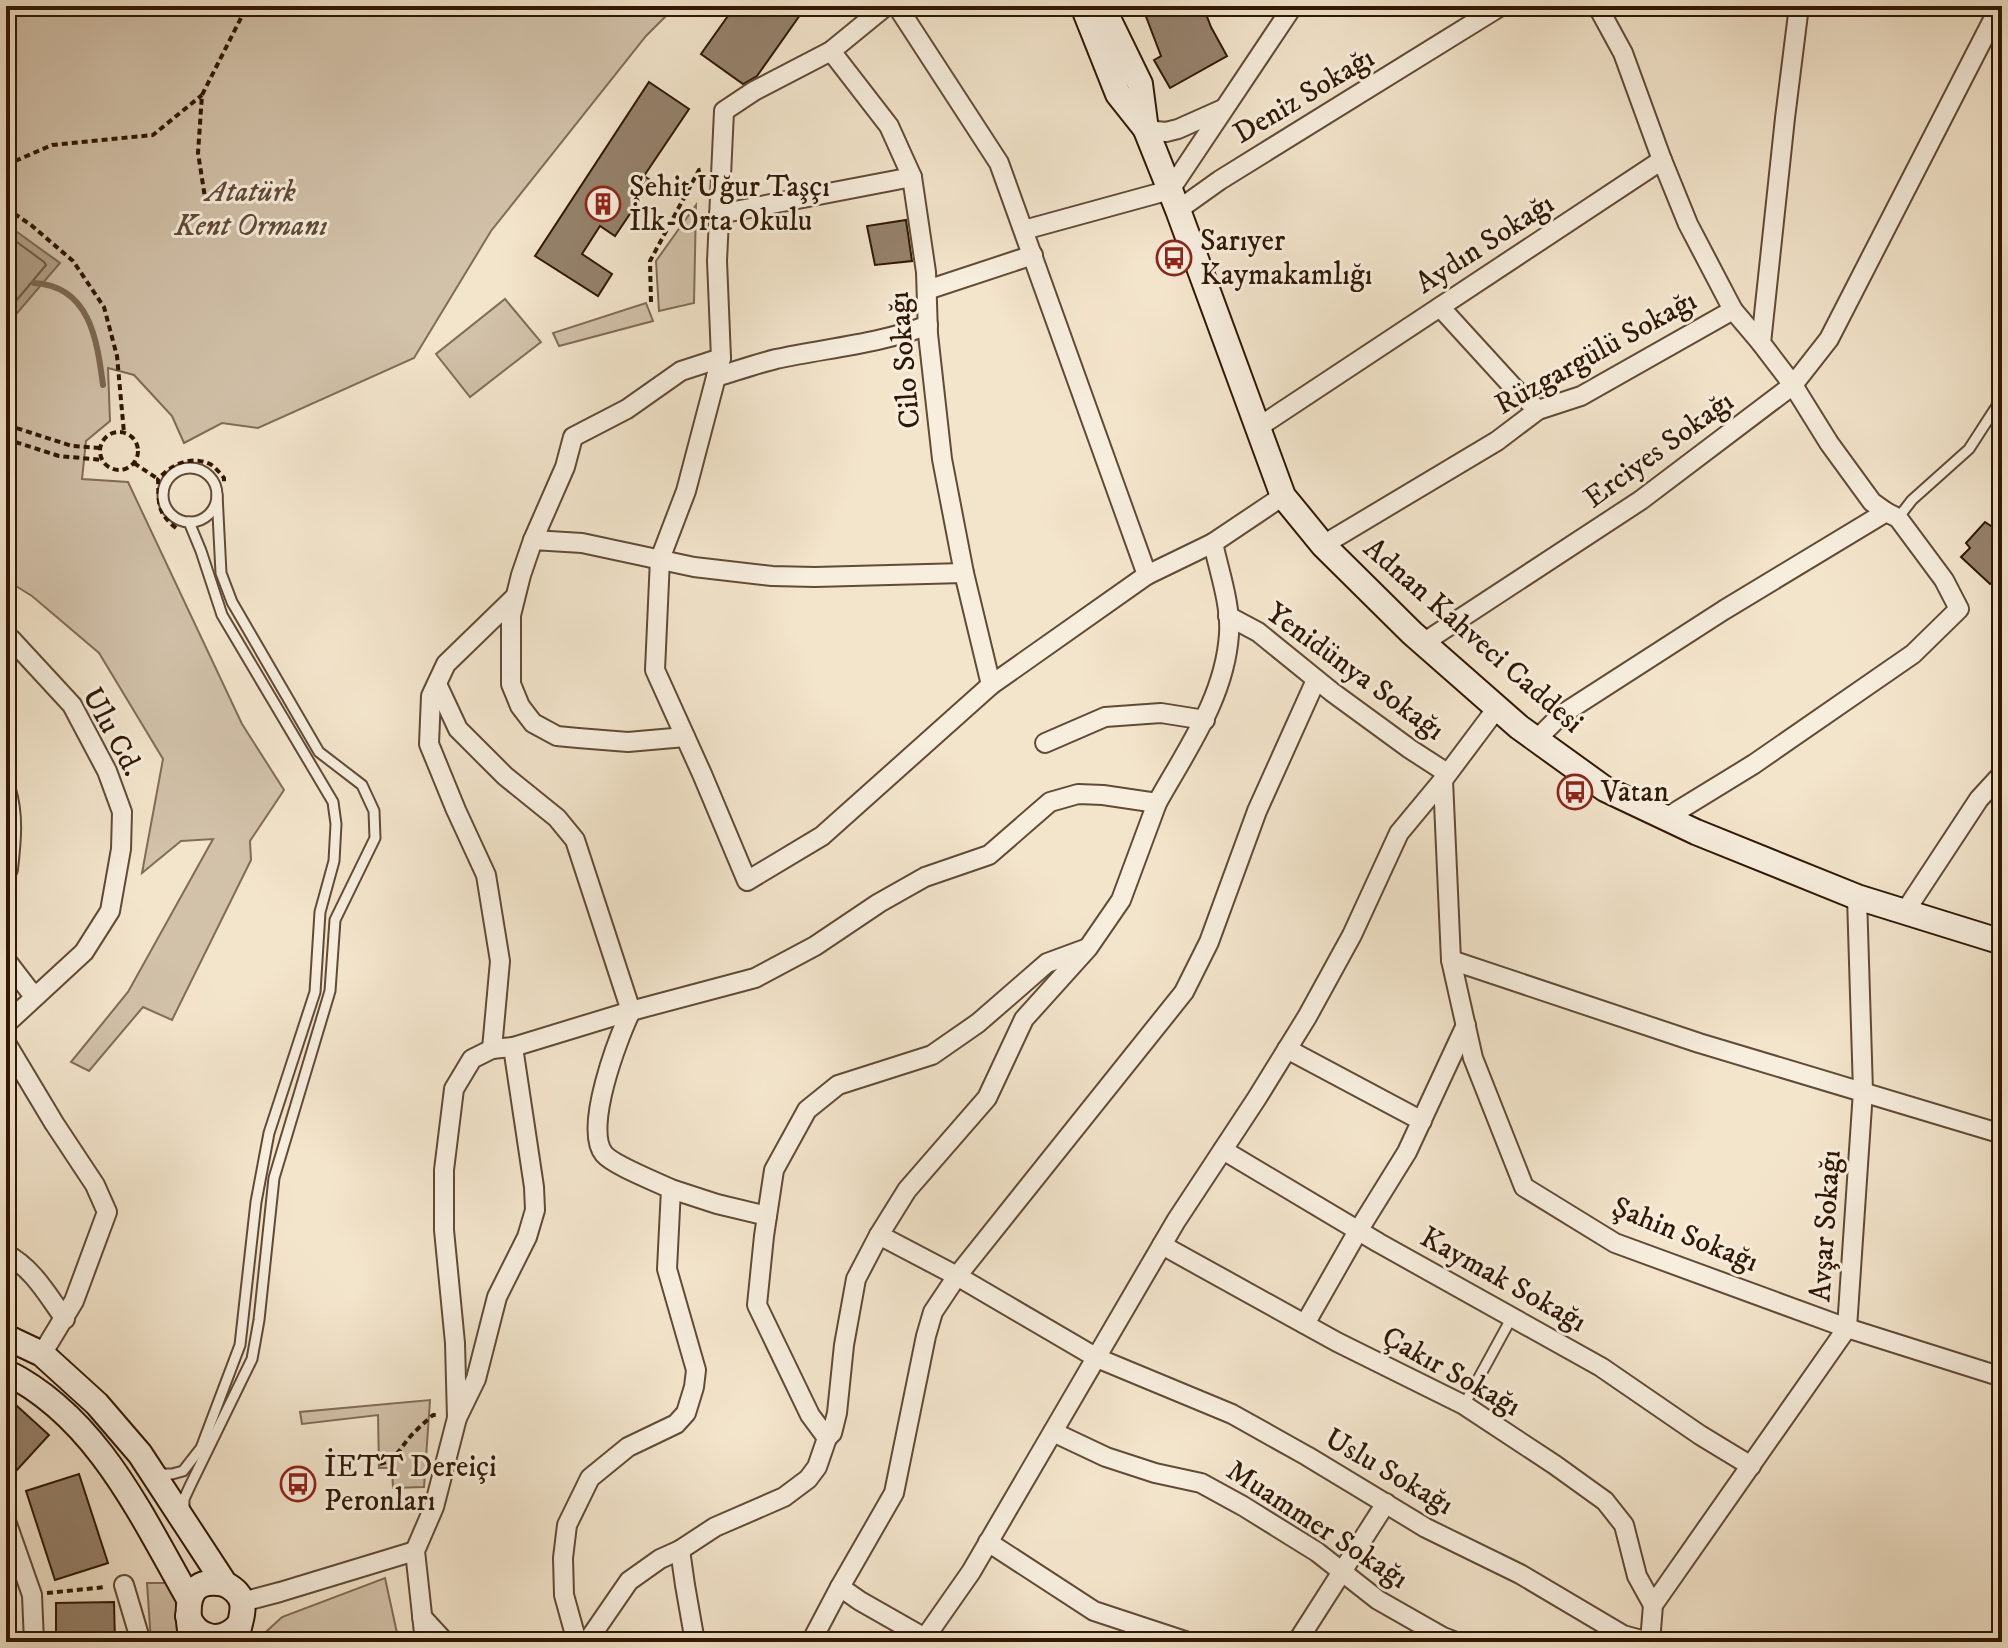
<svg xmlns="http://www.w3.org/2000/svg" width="2008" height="1648" viewBox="0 0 2008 1648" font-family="'IM FELL DW Pica',serif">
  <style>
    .green { fill: #d2c2aa; stroke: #816c57; stroke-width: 2 }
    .water { fill: #b19f88; stroke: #7d6953; stroke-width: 2 }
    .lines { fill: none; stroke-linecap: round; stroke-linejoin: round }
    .shore { stroke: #705b46; stroke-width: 2 }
    .stream { stroke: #7d6953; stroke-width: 6 }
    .building { fill: #95826c; stroke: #301704; stroke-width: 2 }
    .lane-casing { stroke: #614a36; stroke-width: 13 }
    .street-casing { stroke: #614a36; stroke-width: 22 }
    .secondary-casing { stroke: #301704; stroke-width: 28 }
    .path { stroke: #301704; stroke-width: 4; stroke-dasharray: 6 4; stroke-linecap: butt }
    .lane { stroke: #f7eede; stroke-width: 9 }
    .street { stroke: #f7eede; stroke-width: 18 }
    .secondary { stroke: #f7eede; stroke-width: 24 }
    .labels { text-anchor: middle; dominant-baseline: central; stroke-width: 6; stroke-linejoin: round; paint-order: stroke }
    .street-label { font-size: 30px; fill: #301704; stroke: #f7eede }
    .poi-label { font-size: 30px; fill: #301704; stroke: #f7eede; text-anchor: start }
    .park-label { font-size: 30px; font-style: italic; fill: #614a36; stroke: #f7eede }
  </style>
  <rect width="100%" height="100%" fill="#f3e5cc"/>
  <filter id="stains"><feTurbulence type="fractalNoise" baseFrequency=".0025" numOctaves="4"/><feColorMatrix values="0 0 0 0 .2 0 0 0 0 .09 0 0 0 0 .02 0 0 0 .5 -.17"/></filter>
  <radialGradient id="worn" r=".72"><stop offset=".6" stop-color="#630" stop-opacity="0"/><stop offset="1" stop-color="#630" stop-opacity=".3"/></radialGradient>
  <!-- green -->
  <g class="green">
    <path d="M6 6H676L646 36 491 231 414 358 258 428 222 423 184 443 172 416 134 375 108 368 110 421 86 441 82 479 128 482 242 724 284 790 250 841 251 860 172 1020 143 1007 89 1071 71 1062 128 992 213 839 181 841 142 873 163 759 99 653 32 596 6 580Z"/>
    <path d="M696 205 694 303 659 311 656 261Z"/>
    <path d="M505 299 541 342 470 397 436 354Z"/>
    <path d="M646 303 653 321 559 346 553 333Z"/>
    <path d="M430 1400 424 1487 393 1488 392 1468H379L378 1415 302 1424 300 1412Z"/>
    <path d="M385 1578 399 1642H255L282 1617Z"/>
    <path d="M147 1583H174L186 1642H151Z"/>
  </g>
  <!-- water -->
  <path class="water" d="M6 224 60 263 6 326Z"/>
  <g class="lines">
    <!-- shore -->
    <path class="shore" d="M6 234 44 262 46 265 6 313"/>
    <!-- stream -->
    <path class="stream" d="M34 283C90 286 97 340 103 385"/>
  </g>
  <!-- building -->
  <g class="building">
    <path d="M735 6H787L800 15 757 76 743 84 701 54Z"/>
    <path d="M1142 6H1203L1211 27 1227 56 1170 88 1154 60 1161 56Z"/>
    <path d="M649 82 689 109 644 176 652 181 615 236 600 226 582 254 612 274 598 296 535 256Z"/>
    <path d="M906 220 912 261 875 265 867 226Z"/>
    <path d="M2002 511V575L1990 584 1961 557 1970 548 1966 543 1985 522 1991 526Z"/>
    <path d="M6 1396 49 1435 6 1482Z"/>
    <path d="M79 1474 108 1563 55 1580 26 1491Z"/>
    <path d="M114 1602 115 1642H56V1603Z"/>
  </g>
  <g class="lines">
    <!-- lane casing -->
    <g class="lane-casing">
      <g id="lane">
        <circle cx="190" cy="495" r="27"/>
        <path d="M1898 518 1912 500 1969 449 2002 398"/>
        <path d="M1992 939 2002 914"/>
        <path d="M1464 1405 1512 1317"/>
        <path d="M157 1474H172L183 1471 201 1448 240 1345 256 1202 269 1133 315 992 320 912 334 861 336 824 333 802 222 615 201 551 189 522"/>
        <path d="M184 1509V1499L190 1486 252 1359 259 1320 274 1178 330 991 335 920 375 838 374 811 362 785 319 752 232 602 221 573 217 494"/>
      </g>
    </g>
    <!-- street casing -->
    <g class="street-casing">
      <g id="street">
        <path d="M886 6 831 51 754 91 724 111 717 261 721 358 686 491 660 559 655 670 702 774 747 881 822 836 991 685 1147 575"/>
        <path d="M1593 6 1599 9 1623 53 1662 160 1688 224 1733 310 1761 343"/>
        <path d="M1799 6 1785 118 1761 343 1793 385 1829 339 2000 6"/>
        <path d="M831 51 889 126 912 177 926 272 928 334 942 459 964 573 991 685"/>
        <path d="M1146 130 1166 132 1178 129 1223 109"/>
        <path d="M1178 210 1220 180 1501 6"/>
        <path d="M719 214 912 177"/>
        <path d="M1024 230 1170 190 1293 6"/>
        <path d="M927 290 1033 255"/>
        <path d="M1440 307 1514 388 1538 410"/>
        <path d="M716 377C736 371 756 364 776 359 826 348 880 344 928 325"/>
        <path d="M1257 428 1662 160"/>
        <path d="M533 540 565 467 573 437 627 409 681 371 721 358"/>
        <path d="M1213 543 1283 496"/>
        <path d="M1323 545 1497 441 1538 410 1581 396 1733 310"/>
        <path d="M1228 616 1258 632 1332 692 1410 749 1447 773"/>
        <path d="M6 636 11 639 72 705 107 771 122 812 121 849 110 911 84 952 6 1024"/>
        <path d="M1423 643 1641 500 1793 385 1829 443 1872 502 1886 512"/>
        <path d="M1316 680 1257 811 1209 942 1184 992 957 1276 1097 1358 1232 1414 1307 1456 1426 1528 1520 1574 1623 1635 1649 1642"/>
        <path d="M437 684 458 729 505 776 557 818 575 840 631 1011C618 1038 583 1129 604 1154 613 1165 657 1182 671 1189L667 1269 696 1370 694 1387 686 1413 676 1424 628 1447 590 1478 567 1525 563 1558 564 1595 577 1642"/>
        <path d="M685 737 628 742 578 738 557 736 533 723 520 706 511 684V615L521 575 533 540 582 543 694 567 772 576 815 577 964 573"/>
        <path d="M1536 740 1561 715 1724 610 1886 512 1898 518 1944 580 1959 609 1913 654 1754 764 1666 818"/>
        <path d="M1045 743 1105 717 1161 713 1205 720"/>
        <path d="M1443 780 1451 960 1473 1058 1524 1187 1615 1243 1847 1328 2002 1377"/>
        <path d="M6 790C14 816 11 842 8 869L6 873"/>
        <path d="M1904 913 1979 799 2002 774"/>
        <path d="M6 960 29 990 37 995"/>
        <path d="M1451 960 1699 1043 2002 1134"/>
        <path d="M6 1043 54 1123 95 1185 107 1212 74 1301 42 1354"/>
        <path d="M492 1049 500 961 486 875 456 810 429 744 431 696 446 664 515 597"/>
        <path d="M1287 1049 1422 1121"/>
        <path d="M1223 1150 1379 1243 1601 1367 1700 1435 1751 1466"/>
        <path d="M671 1189 717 1204 767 1216"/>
        <path d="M879 1235 856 1279 844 1345 837 1413 832 1433 827 1438 810 1415 757 1305 764 1236 774 1170 807 1110 838 1085 932 1055 978 1023 1047 963 1085 949"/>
        <path d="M1162 1245 1337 1342 1464 1405 1555 1465 1605 1501 1624 1525 1637 1576 1653 1605"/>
        <path d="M6 1254C33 1268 48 1296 65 1319"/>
        <path d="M1305 1324 1358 1231 1407 1152 1466 1025"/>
        <path d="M457 1418 455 1343 444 1230V1170L454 1089 472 1059 492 1049 513 1047 631 1011 755 978 815 946 879 903 925 877 989 855 1050 802 1078 794 1103 795 1157 803C1187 749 1225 697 1229 634 1231 605 1219 571 1213 543L1147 575 999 163 897 6"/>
        <path d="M1053 1432 1106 1457 1155 1473 1201 1483 1243 1506 1317 1552 1378 1600 1443 1637 1456 1642"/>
        <path d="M6 1521 32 1595 34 1642"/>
        <path d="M988 1542 1094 1611 1188 1642"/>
        <path d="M680 1550 685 1585 695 1642"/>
        <path d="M124 1585 141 1642"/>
        <path d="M242 1602 280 1592 415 1551"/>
        <path d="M422 1617 445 1642"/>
        <path d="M925 1638 860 1601 840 1587 894 1493 926 1336 933 1312 957 1276 879 1235 907 1190 987 1098 1024 1019 1088 948 1121 900 1157 803"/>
        <path d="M425 1642 415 1551 434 1507 457 1418 476 1379 497 1297 527 1237 535 1210 534 1187 513 1047"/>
        <path d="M587 1642 629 1581 660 1559 680 1550 715 1527 784 1497 808 1479 817 1467 827 1438"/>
        <path d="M811 1642 840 1587"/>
        <path d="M922 1642 971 1572 1176 1221 1257 1098 1307 1017 1352 935 1399 833 1443 780 1497 708"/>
        <path d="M1297 1642 1386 1503"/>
        <path d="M1650 1642 1653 1605 1847 1328 1863 1091 1857 897"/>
      </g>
    </g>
    <!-- secondary casing -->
    <g class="secondary-casing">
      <g id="secondary">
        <path d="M1083 6 1118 94 1145 128"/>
        <path d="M1102 6 1140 84 1146 130 1178 210 1283 496 1323 545 1412 633 1519 727 1605 789 1696 832 1857 897 2002 942"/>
        <path d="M6 1337 42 1354 97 1404 140 1454 225 1584C254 1599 239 1618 236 1642"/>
        <path d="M6 1372C97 1417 141 1515 189 1599"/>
        <path d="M188 1616C197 1639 221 1644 238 1626"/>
        <path d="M192 1642C187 1614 181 1575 225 1584"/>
      </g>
    </g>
    <!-- path -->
    <g class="path">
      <path d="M6 165 52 145 153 135 202 95"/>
      <path d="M206 204 198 153 202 95 247 6"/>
      <path d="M6 208 31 225 73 261 104 307 117 356 124 433"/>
      <path d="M651 302 650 261 699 170 703 169"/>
      <path d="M7 425 72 446 101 448"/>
      <circle cx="119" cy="451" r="19"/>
      <path d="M6 439 59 456 103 460"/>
      <path d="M134 463 158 479"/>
      <path d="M176 528C156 512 159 503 158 479 171 465 190 455 210 464 215 467 220 473 224 478V482"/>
      <path d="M380 1464C395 1461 399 1450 409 1438 416 1430 425 1422 433 1415H439"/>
      <path d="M47 1593 106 1587"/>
    </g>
    <!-- lane -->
    <use href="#lane" class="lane"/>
    <!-- street -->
    <use href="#street" class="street"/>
    <!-- secondary -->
    <use href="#secondary" class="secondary"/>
  </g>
  <!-- icons -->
  <defs>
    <g id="building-ring" transform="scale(1.8)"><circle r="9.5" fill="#f7eede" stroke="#8f2418" stroke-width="1.5"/><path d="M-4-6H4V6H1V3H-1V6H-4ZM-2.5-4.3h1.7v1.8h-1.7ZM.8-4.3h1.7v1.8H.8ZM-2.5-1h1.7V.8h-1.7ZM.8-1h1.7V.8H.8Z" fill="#8f2418"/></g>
    <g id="bus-ring" transform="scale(1.8)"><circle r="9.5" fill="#f7eede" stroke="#8f2418" stroke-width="1.5"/><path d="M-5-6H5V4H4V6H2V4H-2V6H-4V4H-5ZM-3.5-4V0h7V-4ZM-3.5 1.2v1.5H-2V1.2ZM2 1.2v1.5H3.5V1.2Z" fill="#8f2418"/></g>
  </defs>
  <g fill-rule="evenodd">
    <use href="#building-ring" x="603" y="204"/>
    <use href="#bus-ring" x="1174" y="258"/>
    <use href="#bus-ring" x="1575" y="792"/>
    <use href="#bus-ring" x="298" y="1484"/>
  </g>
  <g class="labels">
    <!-- street labels -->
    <g class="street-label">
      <text transform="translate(1304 96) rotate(-31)">Deniz Sokağı</text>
      <text transform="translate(1485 244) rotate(-33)">Aydın Sokağı</text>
      <text transform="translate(1596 353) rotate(-29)">Rüzgargülü Sokağı</text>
      <text transform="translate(905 360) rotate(-95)">Cilo Sokağı</text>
      <text transform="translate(1659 450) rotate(-36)">Erciyes Sokağı</text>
      <text transform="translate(1473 636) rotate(41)">Adnan Kahveci Caddesi</text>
      <text transform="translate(1355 672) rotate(36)">Yenidünya Sokağı</text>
      <text transform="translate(112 732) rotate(62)">Ulu Cd.</text>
      <text transform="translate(1826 1226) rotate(-86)">Avşar Sokağı</text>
      <text transform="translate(1685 1235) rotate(22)">Şahin Sokağı</text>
      <text transform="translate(1503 1280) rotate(29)">Kaymak Sokağı</text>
      <text transform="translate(1451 1372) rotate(29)">Çakır Sokağı</text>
      <text transform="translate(1389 1472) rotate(30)">Uslu Sokağı</text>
      <text transform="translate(1317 1525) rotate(33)">Muammer Sokağı</text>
    </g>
    <!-- poi labels -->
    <g class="poi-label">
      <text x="629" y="187">Şehit Uğur Taşçı<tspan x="629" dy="34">İlk-Orta Okulu</tspan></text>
      <text x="1200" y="241">Sarıyer<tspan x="1200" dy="34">Kaymakamlığı</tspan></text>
      <text x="1601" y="792">Vatan</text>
      <text x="324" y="1467">İETT Dereiçi<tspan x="324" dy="34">Peronları</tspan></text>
    </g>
    <!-- park labels -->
    <g class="park-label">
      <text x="251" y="192">Atatürk<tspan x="251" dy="34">Kent Ormanı</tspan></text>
    </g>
  </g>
  <!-- margin -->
  <rect width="2008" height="1648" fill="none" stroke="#f3e5cc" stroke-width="32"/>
  <rect x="8" y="8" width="1992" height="1632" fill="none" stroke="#301704" stroke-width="4"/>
  <rect x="16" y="16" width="1976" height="1616" fill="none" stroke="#301704" stroke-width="2"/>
  <rect width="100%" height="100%" filter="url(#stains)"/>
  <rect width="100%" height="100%" fill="url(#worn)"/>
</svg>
